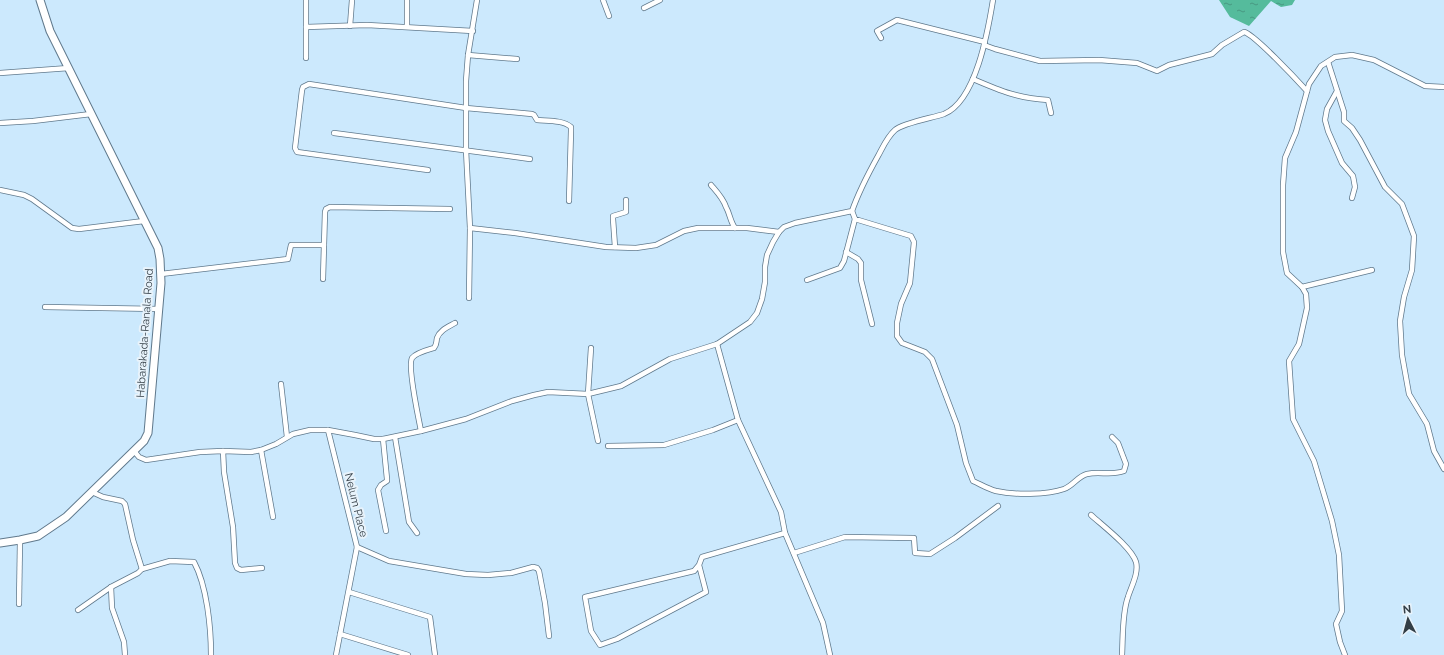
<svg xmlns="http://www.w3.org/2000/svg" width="1444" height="655" viewBox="0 0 1444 655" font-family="Raleway,sans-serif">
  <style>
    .water { fill: url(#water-ripples) }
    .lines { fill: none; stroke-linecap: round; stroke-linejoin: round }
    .street-casing { stroke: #60798c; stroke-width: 6 }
    .secondary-casing { stroke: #60798c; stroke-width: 9 }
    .street { stroke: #fff; stroke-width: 4.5 }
    .secondary { stroke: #fff; stroke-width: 7 }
    .labels { text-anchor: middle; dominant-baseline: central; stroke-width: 4; stroke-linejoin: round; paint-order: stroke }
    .street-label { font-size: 11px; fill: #333e46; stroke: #e8f3fb }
  </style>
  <defs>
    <pattern id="water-ripples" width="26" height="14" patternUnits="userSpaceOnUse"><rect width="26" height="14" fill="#55bb9c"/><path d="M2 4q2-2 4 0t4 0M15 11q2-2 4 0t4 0" fill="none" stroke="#479981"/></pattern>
  </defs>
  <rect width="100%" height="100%" fill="#cce9fd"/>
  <!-- water -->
  <path class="water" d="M1219 0H1295L1292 5 1281 7 1271 1 1249 26 1230 17Z"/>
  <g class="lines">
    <!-- street casing -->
    <g class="street-casing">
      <g id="street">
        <path d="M603 0 609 16"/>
        <path d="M644 8 660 0"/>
        <path d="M350 26 352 0"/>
        <path d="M407 26V0"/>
        <path d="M306 27 367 25 473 31"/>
        <path d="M881 38 877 31 897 20 985 42"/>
        <path d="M984 45 995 49 1040 61 1099 60 1137 63 1157 71 1169 65 1212 54 1222 45 1244 32C1254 34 1297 80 1307 91"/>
        <path d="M468 55 517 59"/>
        <path d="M306 58V0"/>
        <path d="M1328 62 1344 112V121L1352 128 1360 140 1385 187 1402 204 1414 236 1412 270 1404 297 1400 321 1402 355 1409 394 1427 424 1434 451 1444 469"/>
        <path d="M0 73 69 68"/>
        <path d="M973 79C1001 91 1017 98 1048 100L1051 113"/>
        <path d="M1337 91 1327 109 1325 120 1328 131 1342 163 1353 176 1355 187 1352 198"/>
        <path d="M0 123 33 121 91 114"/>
        <path d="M334 133 530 159"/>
        <path d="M428 170 297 152 295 148 302 90 303 87 309 84 466 108 532 114 534 115 537 120C548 121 563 120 571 127V131L569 201"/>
        <path d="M711 185C717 192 723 198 726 207 730 214 730 221 735 228"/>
        <path d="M0 190 24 195 32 199 72 228 79 229 144 221"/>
        <path d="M852 211 855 219 911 236 914 242 910 283 901 304 897 323V336L902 343 925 352 932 359 957 425 966 463 973 481C980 484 988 489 996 491 1014 495 1047 495 1064 489 1073 486 1078 476 1087 474 1100 471 1111 476 1124 471L1126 464 1118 443 1112 437"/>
        <path d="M470 228 515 233 606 247 636 248 656 245 684 231 698 228H747L779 232"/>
        <path d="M615 247 613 219V216L626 212V200"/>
        <path d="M846 252 858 259 861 263V280L872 324"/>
        <path d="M161 274 288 259 291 245H324L325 212 326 209 330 207 450 209"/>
        <path d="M323 279 324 245"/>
        <path d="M807 280 840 268 844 261 855 219"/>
        <path d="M1302 287 1372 270"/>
        <path d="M469 298 470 228 466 150V81L468 55 477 0"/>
        <path d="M45 307 159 309"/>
        <path d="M717 344 738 420 781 512 785 533 823 623 830 655"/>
        <path d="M591 348 588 394 598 441"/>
        <path d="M281 384 287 437"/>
        <path d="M328 430 357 547 336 655"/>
        <path d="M421 431C419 420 407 366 412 358 416 353 427 350 434 348 437 344 436 343 437 338 440 330 448 327 455 323"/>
        <path d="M395 437 409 522 417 533"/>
        <path d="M383 439 387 479V481L381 485 378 490 386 531"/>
        <path d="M608 446 664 445 713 430 738 420"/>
        <path d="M261 450 273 517"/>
        <path d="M134 451 139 457 146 460 200 452 223 451 251 452 261 450 276 444 293 434 310 430H328L355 435 374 439H383L421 431 466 419 512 401 534 395 548 392 588 394 621 386 670 359 717 344 750 322 757 313 762 299 765 282V267L767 255 773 242 779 232 784 227 795 223 852 211C859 191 868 174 878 156 883 147 887 137 895 130 903 123 932 118 944 114 976 101 988 31 993 0"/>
        <path d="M223 451 224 472 233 527 235 563 237 568 241 570 262 568"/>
        <path d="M92 492 103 497 122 501 125 504 133 540 142 569"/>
        <path d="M1091 515C1103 526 1131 547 1136 562 1139 573 1131 587 1128 597 1122 613 1123 638 1122 655"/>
        <path d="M357 547 389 561 466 574 488 575 511 573 533 567 537 568 539 571 545 603 549 636"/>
        <path d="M794 553 845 537 914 538 915 553 930 554 955 538 998 506"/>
        <path d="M699 565 706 592 617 639 600 645 591 631 585 597 694 571 699 565 702 557 785 533"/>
        <path d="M111 587 112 608 124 642 125 655"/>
        <path d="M349 592 430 617 435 655"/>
        <path d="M19 604 20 540"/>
        <path d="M78 610 111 587 138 573 142 569 170 561 194 562C207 586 211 628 211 655"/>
        <path d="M340 634 408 655"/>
        <path d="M1345 655 1340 642 1336 624 1342 611 1339 555 1332 521 1314 461 1293 419 1289 361 1299 344 1307 308 1306 294 1302 287 1287 273 1283 252V185L1285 158 1296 132 1309 84 1321 66 1335 57 1352 55 1374 60 1425 86 1444 87"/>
      </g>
    </g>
    <!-- secondary casing -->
    <g class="secondary-casing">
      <path id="secondary" d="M0 543 20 540 38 536 66 517 144 441 148 433 161 283 160 259 158 248 50 31 40 0"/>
    </g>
    <!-- street -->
    <use href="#street" class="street"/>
    <!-- secondary -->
    <use href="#secondary" class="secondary"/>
  </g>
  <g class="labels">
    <!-- street labels -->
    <g class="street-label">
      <text transform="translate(145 333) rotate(-86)">Habarakada-Ranala Road</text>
      <text transform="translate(356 505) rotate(76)">Nelum Place</text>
    </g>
  </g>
  <!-- north arrow -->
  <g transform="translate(1408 619) rotate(354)" stroke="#e8f3fb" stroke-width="3" paint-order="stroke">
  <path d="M0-3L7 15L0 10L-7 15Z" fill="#333e46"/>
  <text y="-6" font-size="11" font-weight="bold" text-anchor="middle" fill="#333e46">N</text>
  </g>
</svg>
